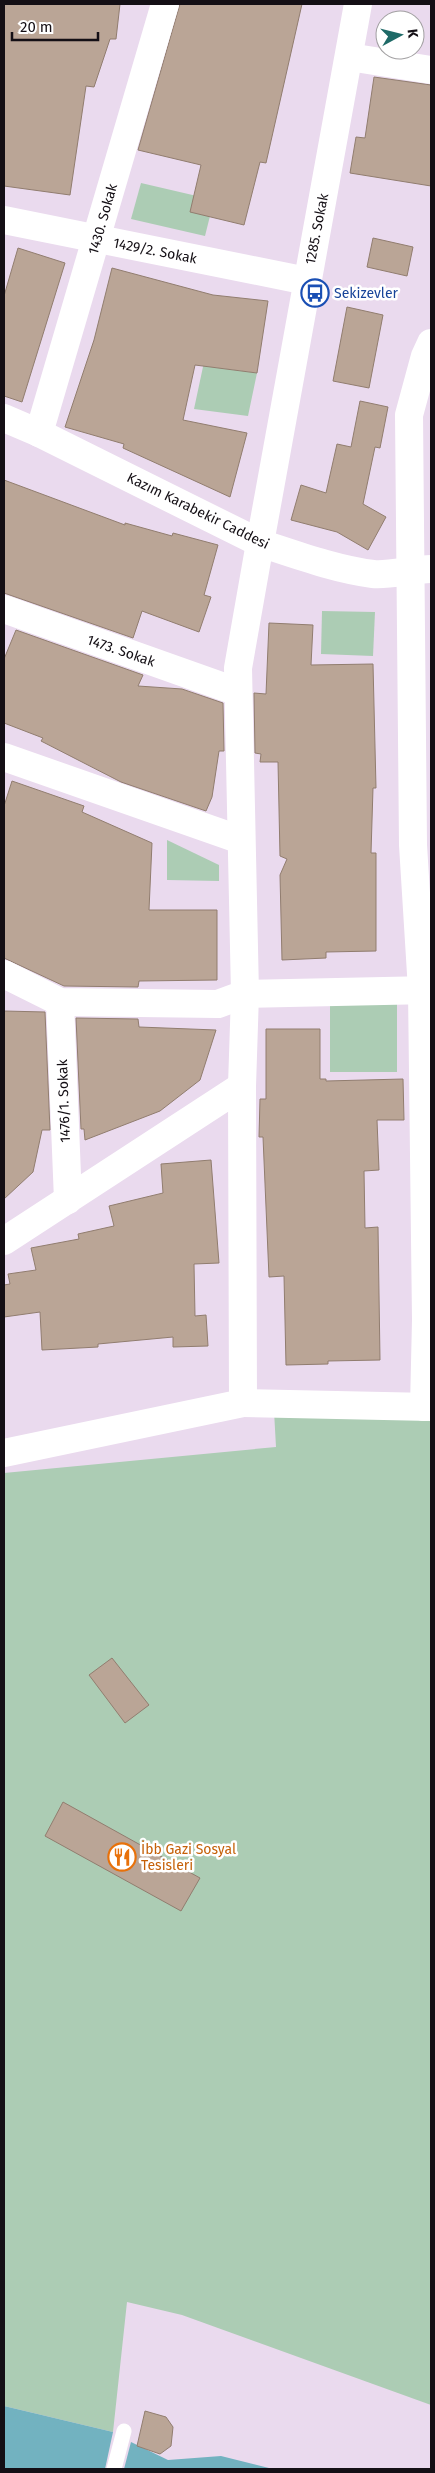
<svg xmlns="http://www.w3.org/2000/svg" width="435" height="2473" viewBox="0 0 435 2473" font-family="'Fira Sans',sans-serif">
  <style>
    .green { fill: #acccb4 }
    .water { fill: #72b2c0 }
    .building { fill: #baa596; stroke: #917d6f }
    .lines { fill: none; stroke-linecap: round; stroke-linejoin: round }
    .service { stroke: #fff; stroke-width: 15 }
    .minor { stroke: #fff; stroke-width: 28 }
    .tertiary { stroke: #fff; stroke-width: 28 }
    .labels { text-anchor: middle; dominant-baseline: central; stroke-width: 5; stroke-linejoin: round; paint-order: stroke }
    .street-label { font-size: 14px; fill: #140f15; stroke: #fff }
    .transit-label { font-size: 14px; fill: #164399; stroke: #fff; text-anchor: start }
    .food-label { font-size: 14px; fill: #c56008; stroke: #fff; text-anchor: start }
  </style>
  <rect width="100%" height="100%" fill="#eadaee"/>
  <!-- green -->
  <g class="green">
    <path d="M141 183 214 200 205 236 131 219Z"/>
    <path d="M207 348 214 367 257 373 248 416 194 409Z"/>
    <path d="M322 611 375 612 373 656 321 654Z"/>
    <path d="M167 840 219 865V881L167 880Z"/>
    <path d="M397 999V1072H330V1000Z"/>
    <path d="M274 1411 431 1414V2405L182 2315 127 2302 113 2432 4 2406V1473L276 1447Z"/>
  </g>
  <!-- water -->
  <g class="water">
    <path d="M4 2406 113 2432 105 2469H4Z"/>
    <path d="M131 2442 168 2460 221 2456 273 2469H124Z"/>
  </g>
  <!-- building -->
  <g class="building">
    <path d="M4 4H120L116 39H110L94 87 86 86 70 195 4 186Z"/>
    <path d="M180 4H302L266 163 260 162 244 225 190 212 201 165 138 150Z"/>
    <path d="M374 77 431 85V186L350 173 356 137 365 138Z"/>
    <path d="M373 238 413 247 407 276 367 267Z"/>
    <path d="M18 248 65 263 22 402 4 396V296Z"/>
    <path d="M112 268 213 295 268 301 257 373 195 365 183 420 247 433 230 497 123 448 124 444 65 427 94 340Z"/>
    <path d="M347 307 383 315 369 388 333 381Z"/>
    <path d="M360 401 388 407 380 448 375 447 363 504 386 517 368 550 337 532 291 520 301 485 326 493 337 444 351 447Z"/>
    <path d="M4 480 125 525V523L172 536 173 533 218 545 204 595 211 597 199 632 142 611 133 638 4 593Z"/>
    <path d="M269 623 313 625 311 665 373 664 376 788H373L371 853H376V951L326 952V958L282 960 280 875 287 859 280 856 278 762H260L261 754 255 753 254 693 266 694Z"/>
    <path d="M16 630 143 675 138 686 182 689 223 703 224 751H219L212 797 206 811 121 782 41 741 43 738 4 723V659Z"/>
    <path d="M12 781 84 806 82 812 152 843 149 910H217V980L139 981 138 987 64 986 4 958V806Z"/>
    <path d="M4 1011 45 1012 50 1130H42L33 1172 4 1199Z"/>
    <path d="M76 1018 138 1019 139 1027 216 1030 200 1080 160 1111 85 1140 84 1129H81Z"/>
    <path d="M266 1029H320V1079H326V1081L403 1079 404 1120H377L379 1170 364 1171 365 1228 378 1227 380 1360 328 1361V1364L286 1365 284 1276 269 1277 263 1137H259L260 1099H266Z"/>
    <path d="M211 1160 219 1263 194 1264 195 1316 206 1315 208 1346 173 1347V1337L98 1344V1347L42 1350 40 1312 4 1317V1285L10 1284 8 1274 36 1270 31 1248 79 1239 78 1234 114 1226 109 1206 163 1193 161 1164Z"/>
    <path d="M112 1658 149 1705 125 1723 89 1675Z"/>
    <path d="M63 1802 200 1878 181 1911 45 1836Z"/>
    <path d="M145 2411 166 2417 173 2427 171 2446 160 2454 137 2446Z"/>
  </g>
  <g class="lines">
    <!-- service -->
    <path class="service" d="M114 2469 124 2431"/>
    <!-- minor -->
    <g class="minor">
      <path d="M349 57 431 70"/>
      <path d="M4 220 307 281"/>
      <path d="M39 433 165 4"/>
      <path d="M4 609 238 692"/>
      <path d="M4 757 241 840"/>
      <path d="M4 974 60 1002 218 1004 245 994 431 990"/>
      <path d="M60 1002 68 1200"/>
      <path d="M4 1241 242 1086"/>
      <path d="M243 1403 431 1407"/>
      <path d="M424 1407 426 1320 422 990 413 845 409 415 425 356 431 343"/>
      <path d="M4 1453 243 1403 242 1086 245 994 238 668 260 543C297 555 335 569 373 574 387 576 414 569 431 569"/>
    </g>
    <!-- tertiary -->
    <path class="tertiary" d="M4 418 39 433 260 543 358 4"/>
  </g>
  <!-- icons -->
  <defs>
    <g id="bus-ring" transform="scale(1.4375)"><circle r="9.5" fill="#fff" stroke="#1a4fb4" stroke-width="1.5"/><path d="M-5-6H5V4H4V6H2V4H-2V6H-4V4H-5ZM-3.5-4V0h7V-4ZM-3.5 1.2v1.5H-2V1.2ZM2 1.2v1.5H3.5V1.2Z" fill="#1a4fb4"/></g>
    <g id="restaurant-ring" transform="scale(1.4375)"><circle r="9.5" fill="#fff" stroke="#e8710a" stroke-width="1.5"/><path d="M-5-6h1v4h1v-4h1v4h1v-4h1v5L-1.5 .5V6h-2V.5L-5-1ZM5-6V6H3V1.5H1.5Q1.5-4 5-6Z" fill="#e8710a"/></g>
  </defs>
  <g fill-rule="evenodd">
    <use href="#bus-ring" x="315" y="293"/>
    <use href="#restaurant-ring" x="122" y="1857"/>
  </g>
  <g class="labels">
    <!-- street labels -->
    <g class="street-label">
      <text transform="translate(103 219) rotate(-74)">1430. Sokak</text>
      <text transform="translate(317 229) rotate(-79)">1285. Sokak</text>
      <text transform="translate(155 251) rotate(11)">1429/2. Sokak</text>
      <text transform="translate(198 511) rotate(26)">Kazım Karabekir Caddesi</text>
      <text transform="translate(121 651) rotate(19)">1473. Sokak</text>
      <text transform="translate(64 1101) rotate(-92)">1476/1. Sokak</text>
    </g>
    <!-- transit labels -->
    <g class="transit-label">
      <text x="334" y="293">Sekizevler</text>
    </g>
    <!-- food labels -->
    <g class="food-label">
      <text x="141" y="1849">İbb Gazi Sosyal<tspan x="141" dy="16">Tesisleri</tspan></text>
    </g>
  </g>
  <!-- border -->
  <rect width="435" height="2473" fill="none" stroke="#140f15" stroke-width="10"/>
  <!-- north arrow -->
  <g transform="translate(400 35) rotate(83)"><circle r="24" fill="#ffffff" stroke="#a19fa1"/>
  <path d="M0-4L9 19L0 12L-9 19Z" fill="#1e6a67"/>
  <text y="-8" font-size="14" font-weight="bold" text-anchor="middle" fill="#140f15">K</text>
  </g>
  <!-- scale -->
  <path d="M12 32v8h86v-8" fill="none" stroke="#140f15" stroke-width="2.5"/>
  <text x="20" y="32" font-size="15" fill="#140f15" stroke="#ffffff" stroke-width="4" paint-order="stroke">20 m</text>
</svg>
